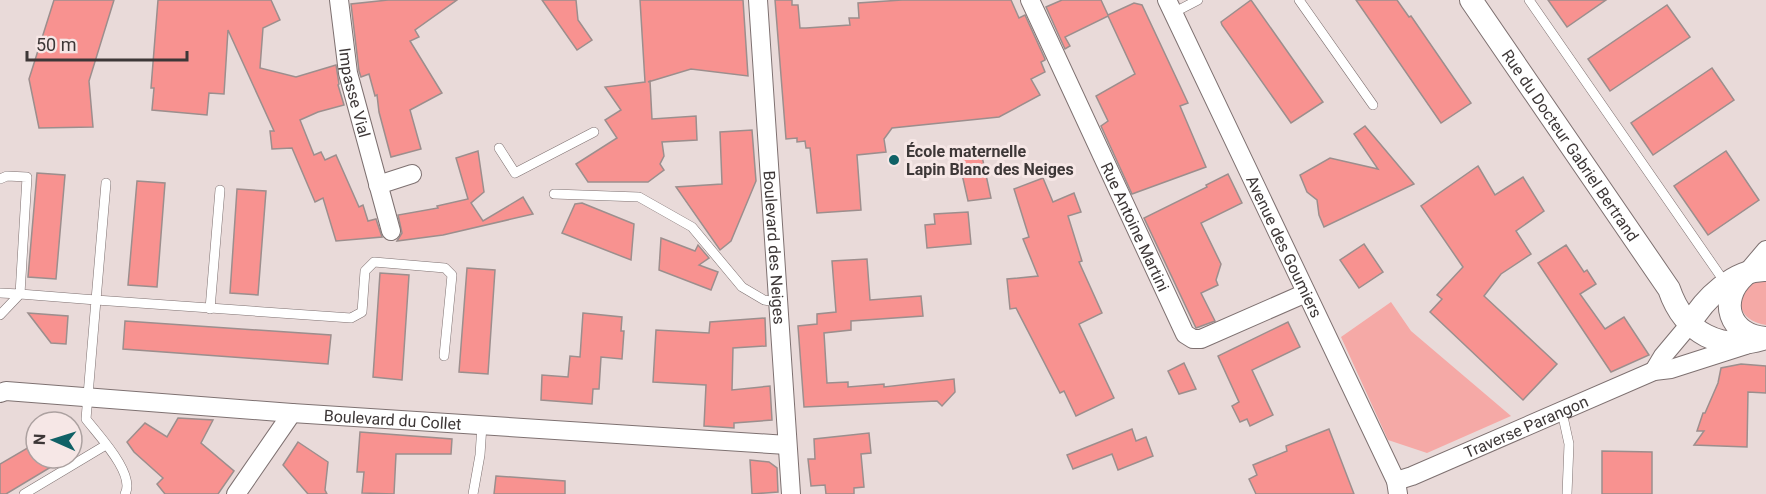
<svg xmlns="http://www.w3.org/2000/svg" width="1766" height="494" viewBox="0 0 1766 494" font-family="Roboto,sans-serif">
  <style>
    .green { fill: #f5a9a6 }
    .building { fill: #f89290; stroke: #9c8e8d; stroke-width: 1.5 }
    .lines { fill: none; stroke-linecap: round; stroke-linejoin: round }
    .service-casing { stroke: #7e7171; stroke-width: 10 }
    .minor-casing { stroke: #7e7171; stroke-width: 20 }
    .tertiary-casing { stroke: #7e7171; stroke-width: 24 }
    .service { stroke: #fff; stroke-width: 9 }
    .minor { stroke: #fff; stroke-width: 18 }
    .tertiary { stroke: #fff; stroke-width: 22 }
    .poi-dot { fill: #106166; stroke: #f6e7e6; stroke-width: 2 }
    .labels { text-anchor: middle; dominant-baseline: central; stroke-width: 6; stroke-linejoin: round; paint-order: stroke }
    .street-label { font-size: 16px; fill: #3d3737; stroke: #f6e7e6 }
    .poi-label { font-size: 16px; font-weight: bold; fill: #3d3737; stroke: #f6e7e6; text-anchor: start }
  </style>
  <rect width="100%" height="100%" fill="#e9dad9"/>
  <!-- green -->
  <g class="green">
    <path d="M1756 281 1766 282V325C1738 321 1731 296 1756 281Z"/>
    <path d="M1391 302 1411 331 1511 416 1427 453 1388 440 1341 337Z"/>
  </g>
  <!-- building -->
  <g class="building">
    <path d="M54 0H114L89 81 93 127 39 128 29 79Z"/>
    <path d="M158 0H271L280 20 263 28 260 68 296 77 336 65 339 84 338 85 344 105 318 112 300 120 314 155 321 152 325 160 336 155 359 207 363 205 368 221 376 219 382 237 336 241 323 198 315 202 292 148 272 149 270 131H274L228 30 224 94 209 93 207 115 152 110 154 88H151Z"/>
    <path d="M388 0H457L415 30 419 37 410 41 442 93 410 110 421 149 391 157 379 112 377 95 375 96 369 74 361 77 359 71 351 4Z"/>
    <path d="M542 0H576L578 20 592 40 577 50Z"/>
    <path d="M640 0H743L748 76 691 69 648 82 650 81 652 119 696 116 697 140 662 142 664 156 660 164 664 170 648 182H588L576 164 617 138 605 120 621 110 605 87 645 82Z"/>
    <path d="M775 0H792V5H798L800 28H806L850 25 849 18H859L858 3 902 0H1011L1019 18 1025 15 1045 59V60L1041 62 1045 72 1031 79 1040 95 999 117 892 128 884 139 886 152 857 155 861 210 817 213 810 148H806L805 141 797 142V138L786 139Z"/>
    <path d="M1062 0H1101L1108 15 1134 3 1142 5 1188 103 1180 106 1206 167 1132 194 1101 126 1108 121 1096 96 1135 74 1108 16 1065 37 1070 46 1065 49 1046 7Z"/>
    <path d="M1251 0 1323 102 1291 123 1222 25 1221 22Z"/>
    <path d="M1356 0H1397L1409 17 1411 16 1471 103 1441 123Z"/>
    <path d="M1548 0H1606L1567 27Z"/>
    <path d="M1667 5 1690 37 1610 91 1588 59Z"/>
    <path d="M1712 68 1734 100 1653 155 1631 123Z"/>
    <path d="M1365 126 1414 184 1324 227 1319 215 1317 200 1307 192 1300 175 1330 158 1378 169 1354 134Z"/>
    <path d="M752 130 756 181 731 241 720 250 676 187 722 184 720 132Z"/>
    <path d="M980 147 991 198 968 201 957 152Z"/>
    <path d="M478 151 484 192 471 203 483 221 523 197 533 214 443 235 397 241 402 233 398 215 438 208 437 206 468 199 456 158Z"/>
    <path d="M1726 151 1759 200 1708 235 1674 186Z"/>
    <path d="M1478 166 1495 195 1523 177 1544 211 1516 231 1531 254 1501 274 1484 296 1557 364 1523 400 1430 312 1442 299 1437 295 1463 267 1421 206Z"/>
    <path d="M37 173 65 175 56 279 28 277Z"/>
    <path d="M1228 174 1242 203 1201 223 1221 264 1216 280 1218 285 1201 293 1215 321 1196 328 1144 218 1207 187 1206 185Z"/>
    <path d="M1043 178 1053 202 1074 193 1081 212 1068 216 1082 261 1079 262 1102 313 1079 324 1114 398 1076 416 1064 391 1060 393 1016 308 1010 309 1007 279 1038 276 1023 239 1029 237 1014 189Z"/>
    <path d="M137 181 165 183 157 287 128 285Z"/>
    <path d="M237 189 266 191 258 295 230 293Z"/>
    <path d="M582 203 634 224 631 260 562 233 575 204Z"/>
    <path d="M968 212 971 244 927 248 925 225 935 224 934 214Z"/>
    <path d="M661 238 695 251 698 245 709 258 699 265 718 272 711 290 659 270Z"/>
    <path d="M1364 244 1383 272 1359 288 1340 260Z"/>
    <path d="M1566 245 1584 272 1587 270 1596 284 1580 294 1605 329 1624 317 1649 355 1611 372 1538 263Z"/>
    <path d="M867 259 870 300 921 296 923 316 851 321V330L824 333 827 383 848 382V387L884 384V387L954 379 955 392 942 406 937 401 804 407 798 326 817 324V314L836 312 832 261Z"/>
    <path d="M467 268 495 270 488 374 459 372Z"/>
    <path d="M380 273 409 275 402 380 373 377Z"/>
    <path d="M28 313 68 316 66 344 51 343Z"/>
    <path d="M583 313 622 317 621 331H624L622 359 601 357 599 389H593L592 404 541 400 542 375 568 377 570 356 580 357Z"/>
    <path d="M765 318 766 346 733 348 732 390 770 386 772 420 734 423V428L704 426 706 385 653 382 656 330 709 333 710 322Z"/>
    <path d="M125 321 331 335 328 364 123 349Z"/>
    <path d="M1288 322 1300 347 1252 370 1273 415 1250 426 1247 419 1240 422 1232 406 1239 402 1218 356Z"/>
    <path d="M1184 363 1196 389 1179 394 1168 371Z"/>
    <path d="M1741 364 1766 366V393L1748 392 1747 447 1694 445 1704 431H1697L1703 413H1705L1718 383 1721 368Z"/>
    <path d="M178 418 213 420 201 443 234 471 218 494H165L157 484 163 478 134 452 127 442 145 423 167 437Z"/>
    <path d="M1132 429 1136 441 1146 437 1153 456 1118 470 1112 454 1073 469 1067 455Z"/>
    <path d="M1329 429 1354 494H1256L1249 479 1257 475 1253 465 1287 451 1286 446Z"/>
    <path d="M360 432 452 439 451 454H396L394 494 362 493 364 472H357Z"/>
    <path d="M869 433 871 453 861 454 864 487 854 488V494H826L825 485 811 486 808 459H815L814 439Z"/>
    <path d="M298 442 328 462 325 490 327 494H308L283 465Z"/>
    <path d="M36 443V458H66L6 494H0V464Z"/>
    <path d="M1602 451 1652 452V494H1602Z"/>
    <path d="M750 460 769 462 777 468 778 492 752 494Z"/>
    <path d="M496 476 565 481V494H494Z"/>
  </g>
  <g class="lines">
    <!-- service casing -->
    <g class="service-casing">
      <g id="service">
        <path d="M1299 0 1373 105"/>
        <path d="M1529 0 1726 284"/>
        <path d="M1173 13 1198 0"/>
        <path d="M499 148 515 173 594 132"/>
        <path d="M0 179 7 176 27 177 20 294 0 293"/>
        <path d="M106 183 96 300 351 318 362 312 365 271 374 262 445 268 452 275 444 356"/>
        <path d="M554 194 639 197 692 227 742 287 764 300 777 302"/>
        <path d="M210 309 220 190"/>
        <path d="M0 315 20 294 96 300 86 419C98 435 136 474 125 494"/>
        <path d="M1562 412 1569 444 1567 494"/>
        <path d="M24 494 106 445"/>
        <path d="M473 494 480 455 482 425"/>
      </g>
    </g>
    <!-- minor casing -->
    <g class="minor-casing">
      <g id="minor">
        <path id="s1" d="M339 0 348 73 391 231"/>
        <path id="s2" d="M758 0 791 494"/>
        <path id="s3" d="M1030 0 1185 334 1193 339H1201L1306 293"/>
        <path id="s4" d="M1167 0 1396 481 1398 494"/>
        <path d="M378 185 412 174"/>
        <path d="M1744 276 1766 250"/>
        <path d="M1654 371 1663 356 1689 325"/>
        <path id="s5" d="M0 393 6 391 292 413 787 445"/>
        <path id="s6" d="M1396 481 1412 476 1654 371 1671 369 1746 345"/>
        <path d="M236 494 292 413"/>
      </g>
    </g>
    <!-- tertiary casing -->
    <g class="tertiary-casing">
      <g id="tertiary">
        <path id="s7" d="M1471 0 1669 289C1684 333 1721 353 1766 338"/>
        <path d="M1744 276C1718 300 1729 336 1766 338"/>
        <path d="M1689 325C1704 299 1734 269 1766 270"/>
      </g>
    </g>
    <!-- service -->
    <use href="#service" class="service"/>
    <!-- minor -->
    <use href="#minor" class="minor"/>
    <!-- tertiary -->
    <use href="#tertiary" class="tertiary"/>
  </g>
  <!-- markers -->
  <circle class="poi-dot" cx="894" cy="160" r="6"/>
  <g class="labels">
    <!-- street labels -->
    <g class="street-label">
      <text stroke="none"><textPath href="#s1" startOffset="94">Impasse Vial</textPath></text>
      <text stroke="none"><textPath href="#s7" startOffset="176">Rue du Docteur Gabriel Bertrand</textPath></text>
      <text stroke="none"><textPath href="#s3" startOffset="250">Rue Antoine Martini</textPath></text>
      <text stroke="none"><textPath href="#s4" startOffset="273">Avenue des Goumiers</textPath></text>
      <text stroke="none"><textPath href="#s2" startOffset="248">Boulevard des Neiges</textPath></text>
      <text stroke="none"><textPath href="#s5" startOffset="394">Boulevard du Collet</textPath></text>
      <text stroke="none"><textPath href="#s6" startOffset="141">Traverse Parangon</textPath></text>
    </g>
    <!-- poi labels -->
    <g class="poi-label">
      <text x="906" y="151">École maternelle<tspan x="906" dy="18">Lapin Blanc des Neiges</tspan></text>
    </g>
  </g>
  <!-- north arrow -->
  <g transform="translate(54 440) rotate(273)"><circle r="28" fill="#f6e7e6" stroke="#aca1a0" stroke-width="1.5"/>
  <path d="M0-4.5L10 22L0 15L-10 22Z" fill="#106166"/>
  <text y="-9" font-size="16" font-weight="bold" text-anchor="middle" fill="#3d3737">N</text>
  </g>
  <!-- scale -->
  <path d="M27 51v9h160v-9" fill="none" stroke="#3d3737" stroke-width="3"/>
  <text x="36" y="51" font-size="18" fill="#3d3737" stroke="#f6e7e6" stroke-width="4.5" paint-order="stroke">50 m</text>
</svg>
